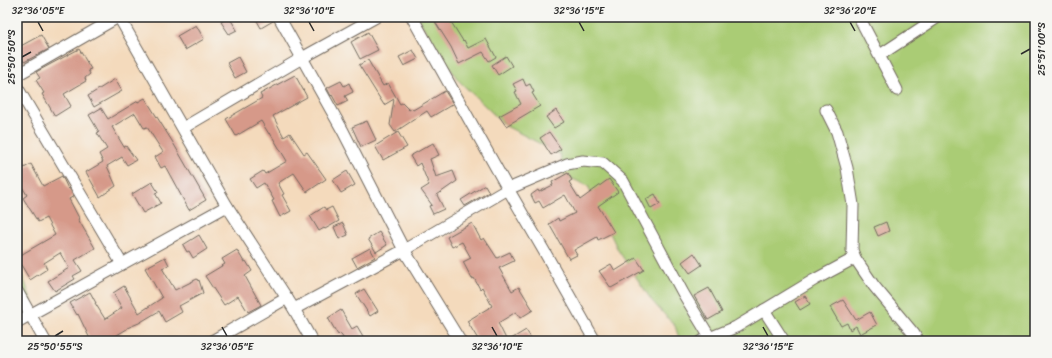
<svg xmlns="http://www.w3.org/2000/svg" width="1052" height="358" viewBox="0 0 1052 358" font-family="Sriracha,sans-serif">
  <style>
    .green { fill: #aacc74; stroke: #6a7c50 }
    .building { fill: #d69989 }
    .lines { fill: none; stroke-linecap: round; stroke-linejoin: round }
    .minor-casing { stroke: #71685e; stroke-width: 13 }
    .minor { stroke: #fff; stroke-width: 11 }
    .ticks { fill: none; stroke: #2b2b2b; stroke-width: 1.5 }
    .neatline { fill: none; stroke: #2b2b2b; stroke-width: 1.5 }
    .ticks-label { font-size: 10px; text-anchor: middle; fill: #2b2b2b }
  </style>
  <rect width="100%" height="100%" fill="#f6f6f2"/>
  <filter id="ink" filterUnits="userSpaceOnUse"><feTurbulence type="fractalNoise" baseFrequency=".025" numOctaves="2"/><feDisplacementMap in="SourceGraphic" scale="8" xChannelSelector="R" yChannelSelector="G"/><feConvolveMatrix kernelMatrix="1 2 1 2 8 2 1 2 1" color-interpolation-filters="sRGB"/></filter>
  <filter id="wash" filterUnits="userSpaceOnUse"><feTurbulence type="fractalNoise" baseFrequency=".012" numOctaves="4" result="noise"/><feDisplacementMap in="SourceGraphic" scale="16" xChannelSelector="R" yChannelSelector="G"/><feGaussianBlur stdDeviation="0.9" result="paint"/><feColorMatrix in="noise" values="0 0 0 0 0 0 0 0 0 0 0 0 0 0 0 0 0 1.4 0 .05"/><feComposite in="paint" operator="in"/></filter>
  <g filter="url(#wash)">
    <rect width="100%" height="100%" fill="#f4dabc"/>
    <!-- green -->
    <g class="green">
      <path d="M417 17H1035V341H680L675 326 652 301 618 250 588 186 564 175 560 154 506 126 458 80Z"/>
      <path d="M17 268 22 275 32 301 25 317 18 316 17 312Z"/>
    </g>
    <g id="blocks">
      <!-- building -->
      <g class="building">
        <path d="M229 17 237 30 229 34 221 22Z"/>
        <path d="M255 17H272L273 21 261 28Z"/>
        <path d="M432 17H448L463 41 464 40 468 48 486 39 496 57 489 61 483 52 459 64 451 47Z"/>
        <path d="M196 25 204 39 185 50 177 36Z"/>
        <path d="M368 32 378 50 360 59 351 42Z"/>
        <path d="M41 35 49 49 24 62 17 48Z"/>
        <path d="M79 49 91 69 88 70 90 74 85 78 86 81 64 94 71 106 55 116 42 94 44 93 36 80 40 78 36 72Z"/>
        <path d="M413 50 418 59 404 66 399 57Z"/>
        <path d="M506 56 512 66 498 75 492 65Z"/>
        <path d="M238 57 246 72 235 78 227 63Z"/>
        <path d="M368 60 383 86 388 83 400 104 402 103 409 110 412 108 413 110 445 91 453 104 431 117 427 111 395 132 390 125 394 99 384 105 359 65Z"/>
        <path d="M295 75 307 97 273 116 284 137 290 133 304 154 307 152 326 179 307 192 294 173 278 183 284 194 282 195 291 211 280 217 272 201 274 200 264 183 256 188 250 179 263 171 265 174 287 161 270 133 269 134 261 121 236 136 226 119 262 98 260 94Z"/>
        <path d="M115 79 122 91 94 107 88 96Z"/>
        <path d="M523 79 526 86 530 84 534 92 532 93 540 106 506 126 499 116 521 104 515 92 517 91 513 84Z"/>
        <path d="M341 81 344 86 349 83 353 92 345 96 348 101 338 106 332 95 331 96 327 88Z"/>
        <path d="M145 98 172 141 206 200 189 210 165 166 161 168 155 157 163 152 147 127 144 128 135 113 112 127 124 147 126 146 136 160 127 165 122 157 107 166 116 186 100 197 86 172 103 162 99 154 107 149 97 133 99 132 89 115 101 108 108 119 138 101V102Z"/>
        <path d="M556 110 564 122 554 128 546 117Z"/>
        <path d="M367 121 376 140 361 147 352 127Z"/>
        <path d="M398 132 407 147 383 160 375 146Z"/>
        <path d="M549 132 561 149 551 155 540 138Z"/>
        <path d="M433 143 439 155 430 159 436 177 453 171 457 181 437 195 444 209 433 214 429 206 432 205 421 190 429 185 420 163 416 166 410 156Z"/>
        <path d="M17 155 24 168 31 164 43 186 62 176 68 189 69 188 74 196 69 199 79 218 78 219 95 248 75 260 82 271 73 276 75 279 55 291 48 281 69 268 60 253 44 263 47 269 30 280 17 258 24 253 55 235 46 218 38 222 23 198 27 195 17 178Z"/>
        <path d="M347 171 355 185 341 193 333 180Z"/>
        <path d="M568 173 572 180 569 182 580 200 609 179 618 192 598 206 614 232 598 240 597 237 574 250 577 255 569 259 549 224 558 218 559 221 575 213 565 195 543 208 539 201 535 203 531 195 538 190 539 192 553 185 552 182Z"/>
        <path d="M152 182 158 192 155 193 161 203 143 213 132 194Z"/>
        <path d="M485 185 489 192 465 206 461 200Z"/>
        <path d="M655 194 660 204 651 209 646 199Z"/>
        <path d="M324 207 326 210 332 207 339 221 325 229 324 228 319 231 310 216Z"/>
        <path d="M886 222 889 231 878 236 874 227Z"/>
        <path d="M343 223 348 235 339 239 334 227Z"/>
        <path d="M472 223 481 240 484 238 497 258 510 252 514 261 499 268 512 291 519 287 533 310 520 318 516 312 498 323 507 341H479L467 321 492 306 482 287 480 289 474 278 472 279 463 262 471 258 462 242 452 247 447 237Z"/>
        <path d="M379 232 387 245 376 252 368 239Z"/>
        <path d="M199 235 207 249 193 258 189 251 187 252 183 245Z"/>
        <path d="M370 248 375 257 357 267 352 258Z"/>
        <path d="M237 250 244 262 246 261 252 271 245 276 261 305 248 312 238 296 224 305 205 276 225 264 222 259Z"/>
        <path d="M694 253 702 265 690 273 682 262Z"/>
        <path d="M165 257 169 265 162 268 175 290 197 279 198 281 199 280 203 293 179 306 182 312 165 322 159 311 139 323 127 328V329L107 341H91L78 314 77 315 70 303 90 292 96 303H95L105 319 122 308 113 293 124 286 139 313 162 298 145 268Z"/>
        <path d="M636 258 644 270 611 288 599 271 611 264 615 271Z"/>
        <path d="M709 288 722 312 708 320 694 296Z"/>
        <path d="M364 289 378 311 370 316 356 294Z"/>
        <path d="M805 296 810 304 800 310 795 302Z"/>
        <path d="M843 300 856 320 870 312 877 325 860 334 856 326 850 330 847 323 841 326 830 307Z"/>
        <path d="M341 310 352 329 357 326 364 338 359 341H345L340 333 338 335 328 318Z"/>
        <path d="M526 330 533 341H508Z"/>
      </g>
    </g>
  </g>
  <g filter="url(#ink)">
    <use href="#blocks" fill-opacity="0" stroke="#71685e" stroke-width="1"/>
    <g class="lines">
      <!-- minor casing -->
      <g class="minor-casing">
        <g id="minor">
          <path d="M119 17 227 206 294 309 312 341"/>
          <path d="M279 17 343 131 404 250 460 341"/>
          <path d="M412 17 508 189 544 251 595 341"/>
          <path d="M859 17 897 90"/>
          <path d="M880 55 938 17"/>
          <path d="M17 75 118 17"/>
          <path d="M17 87 122 264"/>
          <path d="M826 110 837 132 847 168 853 205 852 250 855 258 874 286 914 334 918 341"/>
          <path d="M183 128 302 58 376 17"/>
          <path d="M17 291 45 341"/>
          <path d="M294 309 404 250 508 189 567 164 583 161 603 163 623 181 683 293 712 341"/>
          <path d="M764 310 784 341"/>
          <path d="M17 322 227 206"/>
          <path d="M212 341 287 298"/>
          <path d="M702 341 736 327 814 280 855 258"/>
        </g>
      </g>
      <!-- minor -->
      <use href="#minor" class="minor"/>
    </g>
  </g>
  <!-- ticks -->
  <path class="ticks" d="M38 22 43 31M309 22 314 31M579 22 584 31M850 22 855 31M1021 54 1030 49M22 57 31 52M222 327 227 336M492 327 497 336M763 327 768 336M55 336 63 331"/>
  <!-- margin -->
  <rect width="1052" height="358" fill="none" stroke="#f6f6f2" stroke-width="44"/>
  <rect x="22" y="22" width="1008" height="314" class="neatline"/>
  <g class="ticks-label">
    <text x="38" y="14">32°36'05"E</text>
    <text x="309" y="14">32°36'10"E</text>
    <text x="579" y="14">32°36'15"E</text>
    <text x="850" y="14">32°36'20"E</text>
    <text transform="translate(1041 49) rotate(-90)" y="4">25°51'00"S</text>
    <text transform="translate(11 57) rotate(-90)" y="4">25°50'50"S</text>
    <text x="55" y="350">25°50'55"S</text>
    <text x="227" y="350">32°36'05"E</text>
    <text x="497" y="350">32°36'10"E</text>
    <text x="768" y="350">32°36'15"E</text>
  </g>
</svg>
